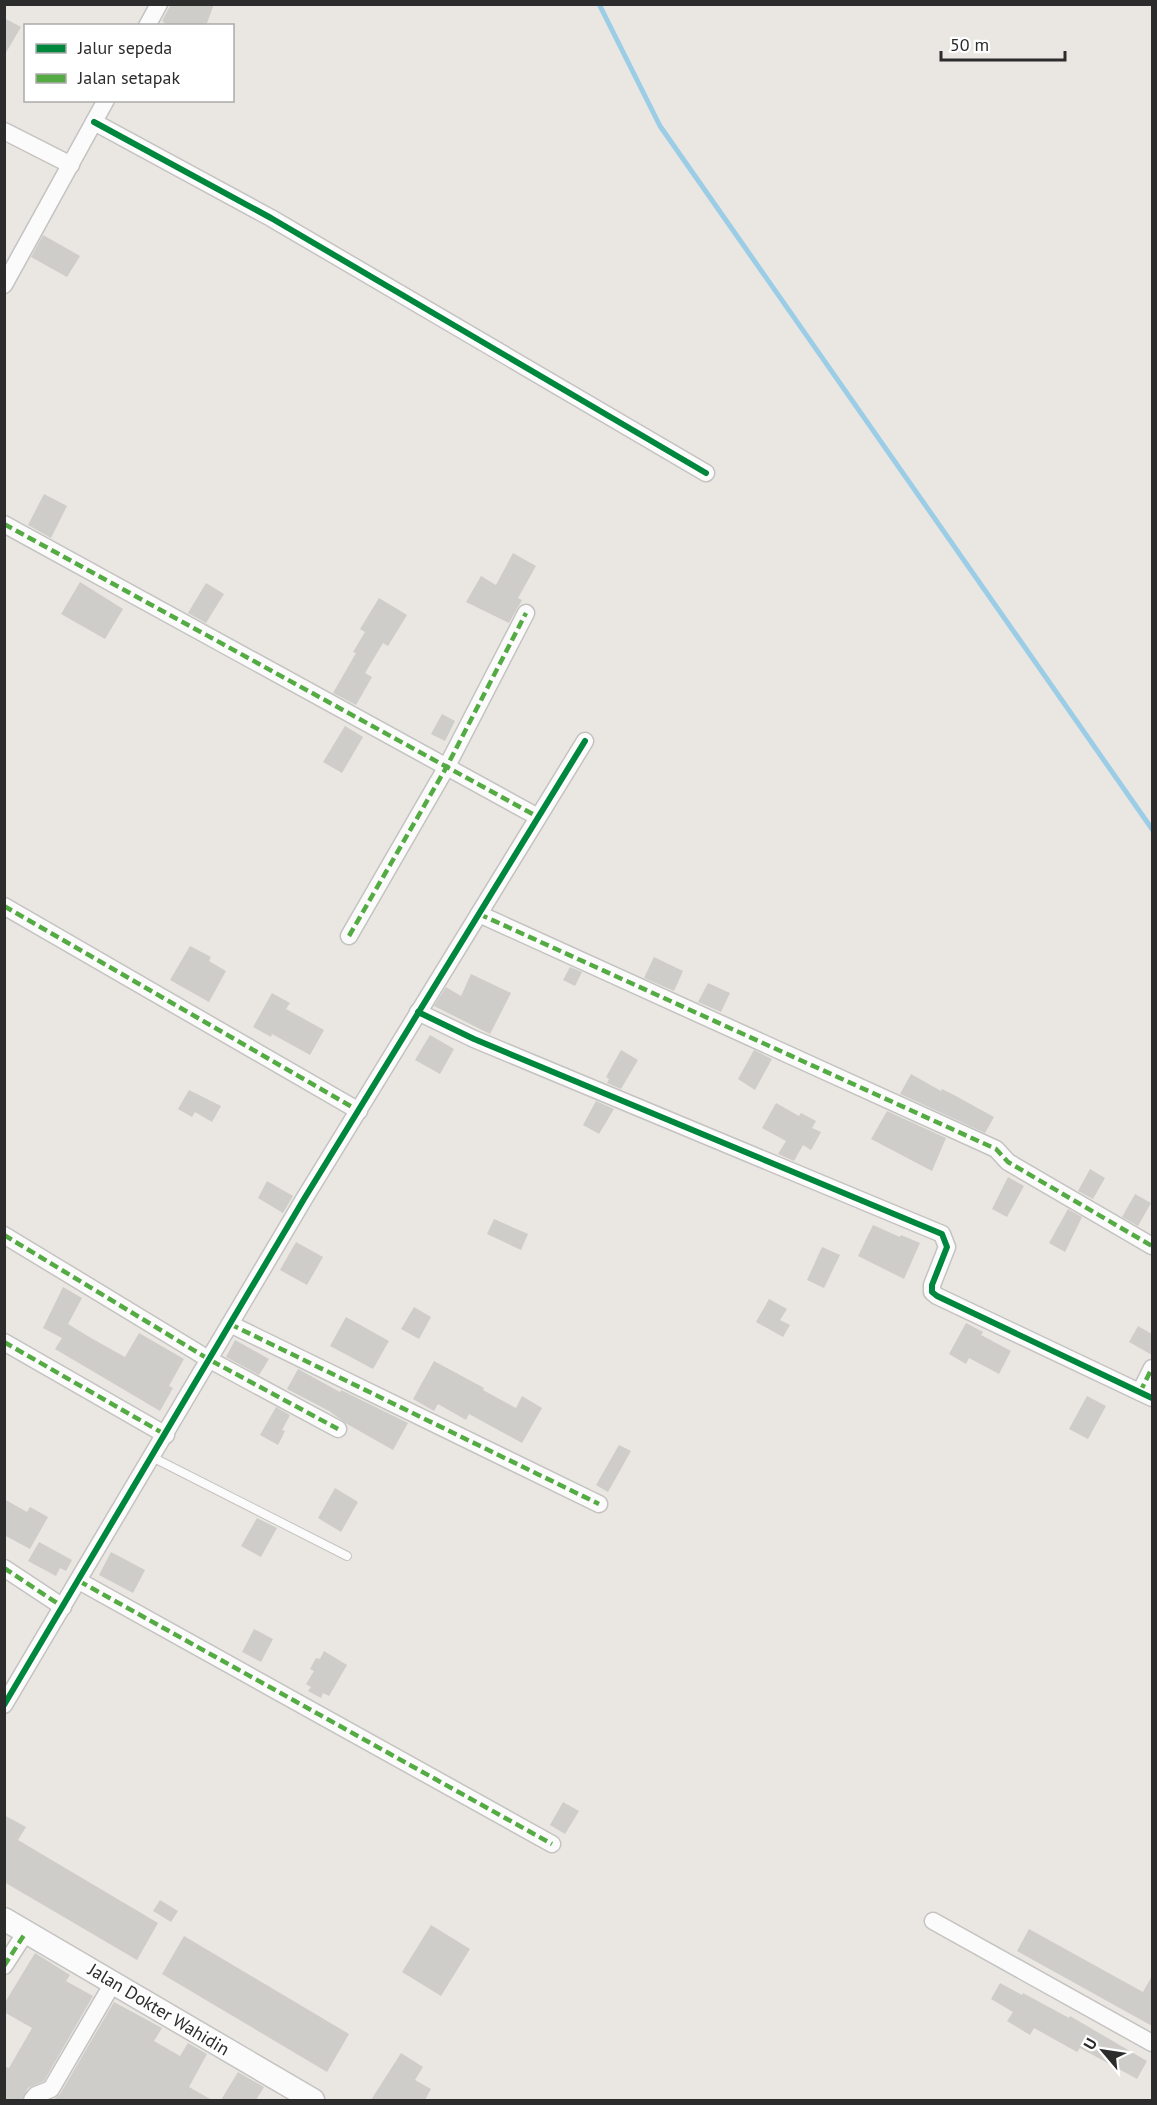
<svg xmlns="http://www.w3.org/2000/svg" width="1157" height="2105" viewBox="0 0 1157 2105" font-family="'PT Sans',sans-serif">
  <style>
    .lines { fill: none; stroke-linecap: round; stroke-linejoin: round }
    .stream { stroke: #9bcde6; stroke-width: 5 }
    .building { fill: #cfcdc9 }
    .lane-casing { stroke: #c4c3c2; stroke-width: 10 }
    .street-casing { stroke: #c4c3c2; stroke-width: 19 }
    .secondary-casing { stroke: #c4c3c2; stroke-width: 25 }
    .lane { stroke: #fcfbfb; stroke-width: 8 }
    .street { stroke: #fcfbfb; stroke-width: 16 }
    .secondary { stroke: #fcfbfb; stroke-width: 22 }
    .quiet { stroke: #54ab44; stroke-width: 4.5; stroke-dasharray: 9 4.5; stroke-linecap: butt }
    .cycleway-casing { stroke: #fff; stroke-width: 10 }
    .cycleway { stroke: #00873e; stroke-width: 6 }
    .labels { text-anchor: middle; dominant-baseline: central; stroke-width: 4.5; stroke-linejoin: round; paint-order: stroke }
    .street-label { font-size: 18px; fill: #2c2c2c; stroke: #fff }
  </style>
  <rect width="100%" height="100%" fill="#eae7e2"/>
  <g class="lines">
    <!-- stream -->
    <path class="stream" d="M599 4 660 126 1152 829"/>
  </g>
  <!-- building -->
  <g class="building">
    <path d="M171 4H214L206 26H169L162 21Z"/>
    <path d="M4 18 21 27 4 56Z"/>
    <path d="M43 235 80 256 67 277 31 257Z"/>
    <path d="M44 494 67 506 51 538 28 525Z"/>
    <path d="M513 553 536 566 518 598 522 600 509 623 466 602 481 576 496 585Z"/>
    <path d="M80 582 123 609 105 639 61 614Z"/>
    <path d="M206 583 224 594 206 623 188 613Z"/>
    <path d="M379 598 407 615 388 646 383 643 365 673 372 677 356 705 333 693 356 653 353 652 365 632 360 629Z"/>
    <path d="M442 714 455 721 445 741 431 734Z"/>
    <path d="M345 726 363 737 342 773 323 762Z"/>
    <path d="M190 946 211 957 209 961 226 971 209 1002 170 980Z"/>
    <path d="M654 957 683 971 674 991 644 978Z"/>
    <path d="M570 967 582 972 575 986 563 980Z"/>
    <path d="M471 974 511 993 490 1034 434 1006 446 987 461 996Z"/>
    <path d="M708 983 730 993 721 1012 698 1002Z"/>
    <path d="M272 993 290 1003 286 1009 324 1030 310 1055 272 1034 271 1037 253 1027Z"/>
    <path d="M430 1035 454 1049 440 1074 415 1060Z"/>
    <path d="M621 1050 638 1060 621 1089 607 1083 609 1079 606 1077Z"/>
    <path d="M754 1050 772 1059 755 1090 738 1079Z"/>
    <path d="M911 1074 941 1091 942 1089 954 1095 994 1117 985 1133 900 1094Z"/>
    <path d="M189 1090 221 1106 212 1122 195 1112 192 1117 178 1109Z"/>
    <path d="M596 1101 614 1109 599 1134 583 1125Z"/>
    <path d="M776 1103 799 1116 801 1113 816 1121 812 1128 821 1132 811 1150 803 1145 794 1161 778 1154 786 1141 762 1128Z"/>
    <path d="M887 1111 946 1138 932 1171 871 1139Z"/>
    <path d="M1090 1169 1105 1178 1093 1199 1078 1191Z"/>
    <path d="M1008 1177 1024 1186 1007 1217 992 1209Z"/>
    <path d="M267 1181 293 1196 283 1213 258 1198Z"/>
    <path d="M1135 1194 1151 1203 1138 1226 1122 1217Z"/>
    <path d="M1068 1209 1082 1217 1065 1252 1049 1243Z"/>
    <path d="M494 1219 528 1234 521 1250 487 1234Z"/>
    <path d="M873 1225 900 1237 901 1235 920 1243 904 1279 858 1256Z"/>
    <path d="M296 1242 323 1257 307 1285 280 1270Z"/>
    <path d="M822 1247 840 1255 824 1288 807 1280Z"/>
    <path d="M63 1287 82 1298 68 1324 91 1338 125 1357 139 1333 184 1359 169 1386 173 1388 160 1411 55 1349 62 1338 43 1328Z"/>
    <path d="M769 1299 787 1309 780 1320 790 1325 783 1337 756 1322Z"/>
    <path d="M414 1307 431 1317 419 1339 401 1329Z"/>
    <path d="M346 1317 389 1341 373 1369 330 1346Z"/>
    <path d="M966 1323 983 1332 981 1335 1011 1351 999 1374 969 1358 966 1364 949 1354Z"/>
    <path d="M1138 1326 1152 1334V1355L1129 1342Z"/>
    <path d="M235 1340 269 1359 259 1375 226 1357Z"/>
    <path d="M434 1361 484 1388 483 1390 516 1408 522 1396 542 1408 522 1443 469 1414 466 1420 438 1404 434 1411 413 1399Z"/>
    <path d="M298 1369 340 1392 341 1390 408 1423 393 1450 347 1424 329 1411 287 1389Z"/>
    <path d="M1087 1396 1106 1406 1088 1439 1069 1429Z"/>
    <path d="M276 1407 290 1415 282 1430 285 1431 278 1445 260 1435Z"/>
    <path d="M619 1445 631 1451 608 1492 596 1485Z"/>
    <path d="M335 1488 358 1502 341 1532 318 1518Z"/>
    <path d="M4 1499 27 1512 30 1507 48 1517 30 1549 4 1535Z"/>
    <path d="M257 1518 277 1528 261 1557 241 1546Z"/>
    <path d="M39 1542 72 1560 66 1571 60 1568 56 1576 28 1561Z"/>
    <path d="M111 1552 145 1570 133 1593 99 1575Z"/>
    <path d="M254 1629 273 1639 261 1662 242 1652Z"/>
    <path d="M324 1651 347 1665 329 1696 323 1693 321 1698 308 1691 311 1687 306 1684 314 1671 310 1669 316 1658 320 1659Z"/>
    <path d="M563 1802 579 1811 565 1834 550 1825Z"/>
    <path d="M4 1815 26 1827 18 1840 158 1923 137 1960 4 1882Z"/>
    <path d="M160 1900 178 1911 171 1922 153 1911Z"/>
    <path d="M431 1925 470 1949 441 1996 402 1972Z"/>
    <path d="M1029 1929 1143 1992 1152 1976V2026L1017 1951Z"/>
    <path d="M184 1936 349 2034 327 2072 162 1974Z"/>
    <path d="M35 1953 70 1975 66 1981 93 1996 44 2081 28 2088 22 2100H4V2066L9 2068 32 2028 4 2012V2004Z"/>
    <path d="M1000 1983 1022 1995 1023 1993 1069 2018 1070 2016 1147 2061 1137 2079 1080 2048 1077 2052 1034 2028 1030 2035 1007 2021 1013 2012 991 1999Z"/>
    <path d="M114 2002 162 2028 154 2041 180 2056 188 2043 207 2054 189 2087 212 2100H53L60 2094Z"/>
    <path d="M401 2053 423 2067 415 2080 431 2089 425 2100H371Z"/>
    <path d="M238 2072 264 2087 256 2100H221Z"/>
  </g>
  <g class="lines">
    <!-- lane casing -->
    <g class="lane-casing">
      <path id="lane" d="M152 1457 347 1556"/>
    </g>
    <!-- street casing -->
    <g class="street-casing">
      <g id="street">
        <path d="M147 26 159 4"/>
        <path d="M94 122 271 218 706 473"/>
        <path d="M4 131 71 165"/>
        <path d="M4 285 106 100"/>
        <path d="M4 524 538 817"/>
        <path d="M4 906 359 1111"/>
        <path d="M479 914 996 1149 1008 1162 1152 1246"/>
        <path d="M349 936 446 768 526 613"/>
        <path d="M418 1012 474 1039 942 1234 947 1247 932 1285V1292L937 1296 1152 1398"/>
        <path d="M4 1235 210 1360 338 1429"/>
        <path d="M230 1324 599 1504"/>
        <path d="M4 1342 166 1435"/>
        <path d="M1140 1392 1152 1368"/>
        <path d="M4 1568 63 1607"/>
        <path d="M79 1581 552 1844"/>
        <path d="M4 1705 304 1199 585 741"/>
        <path d="M933 1921 1152 2043"/>
        <path d="M4 1966 26 1932"/>
        <path d="M32 2100 36 2095 51 2089 113 1983"/>
      </g>
    </g>
    <!-- secondary casing -->
    <g class="secondary-casing">
      <path id="secondary" d="M4 1919 313 2100"/>
    </g>
    <!-- lane -->
    <use href="#lane" class="lane"/>
    <!-- street -->
    <use href="#street" class="street"/>
    <!-- secondary -->
    <use href="#secondary" class="secondary"/>
    <!-- quiet -->
    <g class="quiet">
      <path d="M4 284H5"/>
      <path d="M4 524 538 817"/>
      <path d="M4 906 359 1111"/>
      <path d="M479 914 996 1149 1008 1162 1152 1246"/>
      <path d="M349 936 446 768 526 613"/>
      <path d="M4 1235 210 1360 338 1429"/>
      <path d="M230 1324 599 1504"/>
      <path d="M4 1342 166 1435"/>
      <path d="M1140 1392 1152 1368"/>
      <path d="M4 1568 63 1607"/>
      <path d="M79 1581 552 1844"/>
      <path d="M4 1966 26 1932"/>
    </g>
    <!-- cycleway casing -->
    <g class="cycleway-casing">
      <g id="cycleway">
        <path d="M94 122 271 218 706 473"/>
        <path d="M418 1012 474 1039 942 1234 947 1247 932 1285V1292L937 1296 1152 1398"/>
        <path d="M4 1705 304 1199 585 741"/>
      </g>
    </g>
    <!-- cycleway -->
    <use href="#cycleway" class="cycleway"/>
  </g>
  <g class="labels">
    <!-- street labels -->
    <g class="street-label">
      <text transform="translate(159 2009) rotate(31)">Jalan Dokter Wahidin</text>
    </g>
  </g>
  <!-- border -->
  <rect width="1157" height="2105" fill="none" stroke="#2c2c2c" stroke-width="12"/>
  <!-- legend -->
  <rect x="24" y="24" width="210" height="78" fill="#ffffff" stroke="#ababab" stroke-width="1.5"/>
  <rect x="36" y="44" width="30" height="9" fill="#00873e" stroke="#ababab" stroke-width="1.5"/>
  <text x="78" y="54" font-size="18" fill="#2c2c2c">Jalur sepeda</text>
  <rect x="36" y="74" width="30" height="9" fill="#54ab44" stroke="#ababab" stroke-width="1.5"/>
  <text x="78" y="84" font-size="18" fill="#2c2c2c">Jalan setapak</text>
  <!-- north arrow -->
  <g transform="translate(1103 2051) rotate(299)" stroke="#ffffff" stroke-width="4.5" paint-order="stroke">
  <path d="M0-4.5L10 22L0 15L-10 22Z" fill="#2c2c2c"/>
  <text y="-9" font-size="16" font-weight="bold" text-anchor="middle" fill="#2c2c2c">U</text>
  </g>
  <!-- scale -->
  <path d="M941 51v9h124v-9" fill="none" stroke="#2c2c2c" stroke-width="3"/>
  <text x="950" y="51" font-size="18" fill="#2c2c2c" stroke="#ffffff" stroke-width="4.5" paint-order="stroke">50 m</text>
</svg>
